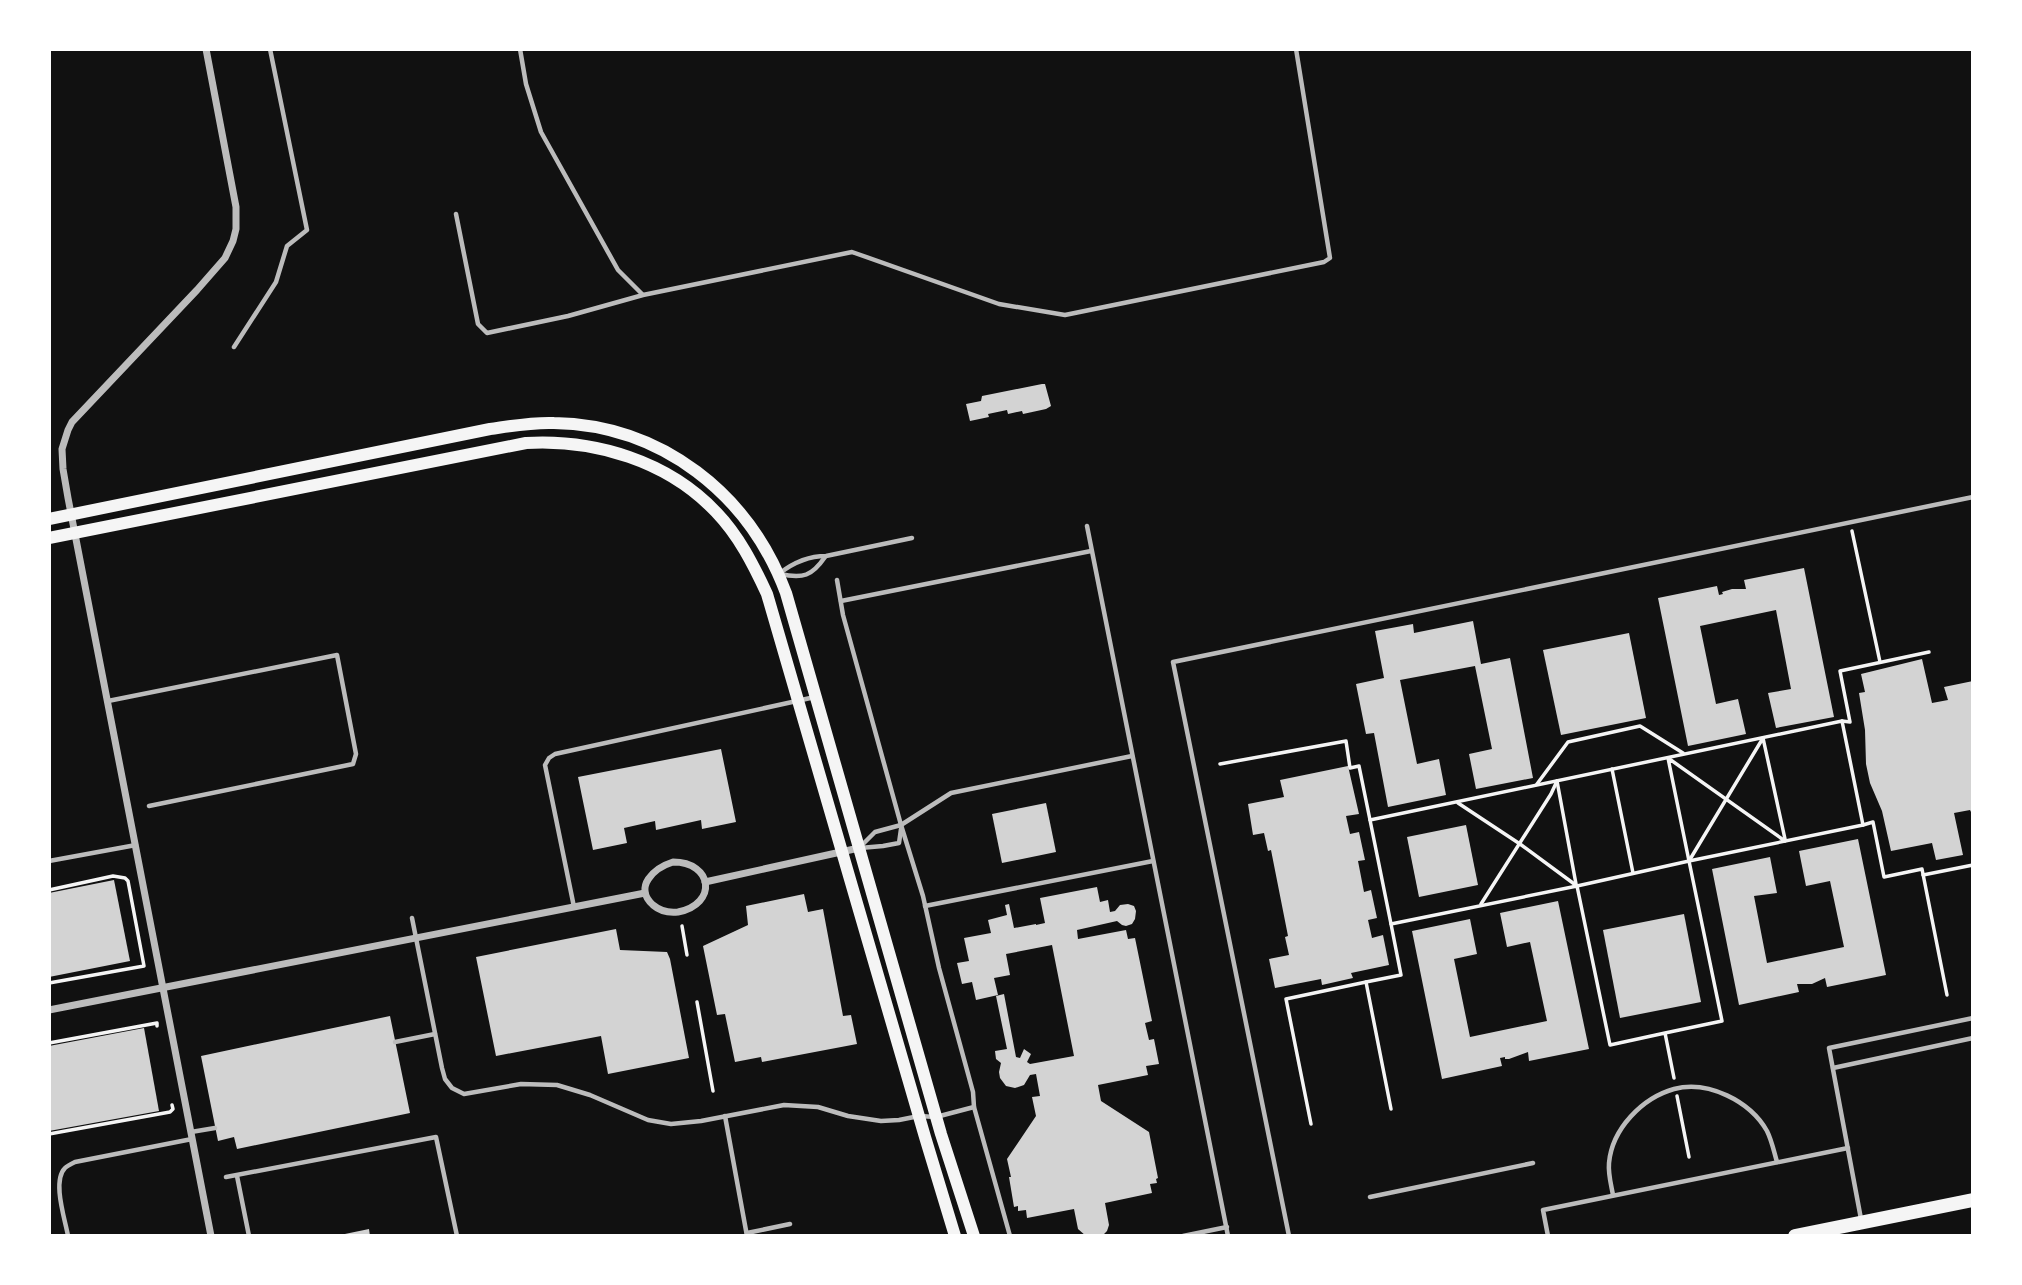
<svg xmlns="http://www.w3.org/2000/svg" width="2022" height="1285" viewBox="0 0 2022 1285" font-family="'Space Grotesk',sans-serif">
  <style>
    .building { fill: #d3d3d3 }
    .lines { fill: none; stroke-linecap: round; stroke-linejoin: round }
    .path { stroke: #f5f5f5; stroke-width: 3.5 }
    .service { stroke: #bcbcbc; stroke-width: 4.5 }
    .minor { stroke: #bcbcbc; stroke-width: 7 }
    .secondary { stroke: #f5f5f5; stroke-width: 12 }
    .primary { stroke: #f5f5f5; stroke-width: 14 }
  </style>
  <rect width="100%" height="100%" fill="#111"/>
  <!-- building -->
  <g class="building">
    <path d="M1042 384H1045L1051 406 1046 409 1023 414 1022 411 1008 414 1007 410 988 414 989 417 970 421 966 404 981 401 982 396Z"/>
    <path d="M1804 568 1834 717 1776 728 1768 693 1791 689 1776 610 1700 626 1716 704 1738 699 1746 734 1688 746 1658 598 1717 586 1719 595 1723 594 1722 592 1732 589H1746L1744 580Z"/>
    <path d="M1473 621 1481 664 1510 658 1533 778 1476 789 1469 754 1492 749 1475 666 1400 680 1417 764 1439 759 1446 795 1388 807 1374 733 1366 734 1356 684 1384 678 1375 631 1413 624 1414 633Z"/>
    <path d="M1629 633 1646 718 1561 735 1543 650Z"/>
    <path d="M1922 659 1932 703 1948 700 1944 687 1973 681V816L1970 810 1954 813 1963 855 1936 860 1932 843 1891 851 1882 811 1870 783 1866 764 1865 730 1859 693 1865 692 1861 674Z"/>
    <path d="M721 749 736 822 702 829 701 820 656 830 655 821 624 828 627 843 593 850 578 777Z"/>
    <path d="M1348 766 1359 814 1346 816 1350 834 1359 832 1365 860 1358 861 1364 892 1371 890 1377 918 1368 920 1372 938 1383 935 1389 965 1351 973 1353 978 1322 985 1321 979 1275 988 1269 959 1289 955 1285 937 1288 936 1271 850 1268 851 1264 833 1253 835 1248 804 1284 797 1280 780Z"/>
    <path d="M1046 803 1056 852 1002 863 992 814Z"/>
    <path d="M1466 825 1478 885 1419 897 1407 837Z"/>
    <path d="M1858 839 1886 975 1827 987 1825 978 1812 984H1797L1799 992 1739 1005 1712 869 1770 857 1777 893 1754 896 1767 963 1844 947 1830 881 1806 886 1799 851Z"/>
    <path d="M114 880 130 961 49 977V893Z"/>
    <path d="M1097 887 1100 902 1108 900 1110 912 1115 911 1120 905 1128 904 1134 906 1136 911 1135 919 1132 924 1126 926 1122 925 1117 921 1077 930 1078 939 1126 930 1128 939 1135 938 1152 1021 1145 1023 1149 1040 1154 1039 1159 1064 1146 1066 1148 1075 1098 1085 1101 1101 1149 1132 1158 1178 1156 1179 1157 1183 1150 1184 1152 1193 1105 1203 1109 1225 1107 1231 1102 1236H1086L1078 1229 1074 1209 1027 1218 1026 1210 1018 1211V1206L1014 1207 1009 1177H1011L1007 1159 1036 1116 1032 1097 1040 1096 1036 1074 1030 1075 1024 1085 1015 1088 1006 1086 1000 1078 999 1072 1001 1063 996 1059 995 1051 1007 1049 996 996 1004 994 1016 1057 1020 1058 1024 1049 1031 1054 1027 1062 1030 1064 1074 1056 1052 945 1006 954 1010 975 994 978 998 995 976 1000 972 982 962 984 957 963 969 961 964 938 991 933 988 920 1007 915 1005 905 1009 904 1014 928 1036 924V925L1045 923 1040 898Z"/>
    <path d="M804 894 808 912 823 909 843 1016 851 1015 857 1044 762 1062 761 1057 735 1062 725 1014 717 1015 703 946 748 925 746 906Z"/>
    <path d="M1558 901 1589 1049 1529 1061 1528 1052 1509 1059H1505V1057L1500 1058 1502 1066 1442 1079 1412 931 1470 919 1477 954 1454 959 1470 1037 1547 1021 1530 942 1507 947 1500 913Z"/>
    <path d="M1684 914 1701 1002 1620 1018 1603 930Z"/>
    <path d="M616 929 620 950 667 952 670 959 689 1058 608 1074 601 1036 496 1056 476 957Z"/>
    <path d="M390 1016 410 1113 237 1149 234 1137 218 1141 201 1056Z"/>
    <path d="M144 1028 159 1111 49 1131V1046Z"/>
    <path d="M369 1229 370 1236H340V1235Z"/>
  </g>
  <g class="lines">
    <!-- path -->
    <g class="path">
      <path d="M1852 531 1880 662"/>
      <path d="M1842 721 1850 722 1840 671 1929 652"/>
      <path d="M1220 764 1346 741 1350 768 1359 766 1370 820"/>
      <path d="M1612 769 1633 873"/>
      <path d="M1557 781 1576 884"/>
      <path d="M1537 784 1568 742 1640 726 1683 753"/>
      <path d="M1458 803 1520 844 1577 886"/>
      <path d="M1863 825 1873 822 1884 877 1922 869 1947 995"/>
      <path d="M1689 861 1763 738 1785 839"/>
      <path d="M1923 875 1973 865"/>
      <path d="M1577 886 1689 861 1668 758 1785 841"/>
      <path d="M49 890 113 876 125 878 128 881 144 966 49 983"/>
      <path d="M1481 904 1551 794 1557 781"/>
      <path d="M1391 924 1401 975 1366 982 1391 1109"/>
      <path d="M682 926 687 955"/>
      <path d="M697 1002 713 1091"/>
      <path d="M1665 1033 1722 1021 1689 861 1863 825 1842 721 1370 820 1391 924 1577 886 1610 1045 1665 1033 1674 1078"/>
      <path d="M49 1043 157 1023V1026"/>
      <path d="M1677 1096 1689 1157"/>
      <path d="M1311 1124 1286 999 1366 982"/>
      <path d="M49 1134 170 1112 173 1109 172 1105"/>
    </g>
    <!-- service -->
    <g class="service">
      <path d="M520 49 526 84 541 132 618 270 642 294"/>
      <path d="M456 214 478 324 487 333 568 316 643 295 852 252 999 304 1065 315 1324 262 1330 258 1296 49"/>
      <path d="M234 347 276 282 287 246 307 230 270 49"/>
      <path d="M1087 526 1228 1236"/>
      <path d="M780 573C793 563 809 556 826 556L912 538"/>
      <path d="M780 574C803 579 812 576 825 557"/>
      <path d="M841 601 1091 551"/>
      <path d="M108 701 337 655 356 754 353 764 149 806"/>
      <path d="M862 845 875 832 901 825 951 793 1132 756"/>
      <path d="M860 848 883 846 899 843 901 829"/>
      <path d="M49 861 136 845"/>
      <path d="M925 906 1153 861"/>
      <path d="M574 907 545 765 549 758 555 754 815 697"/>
      <path d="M412 918 442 1068 445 1079 452 1088 464 1094 521 1084 557 1085 590 1095 648 1120 671 1124 701 1121 784 1105 818 1107 848 1116 881 1121 899 1120 919 1116 936 1117 974 1107 973 1092 939 968 923 896 901 825 843 615 837 580"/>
      <path d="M395 1042 435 1034"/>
      <path d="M1833 1068 1973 1038"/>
      <path d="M974 1107 1010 1236"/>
      <path d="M725 1116 747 1236"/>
      <path d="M191 1132 215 1128"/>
      <path d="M237 1176 249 1236"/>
      <path d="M226 1177 436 1137 457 1236"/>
      <path d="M1613 1195C1611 1184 1608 1174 1609 1163 1612 1129 1642 1098 1674 1089 1708 1080 1750 1101 1767 1131 1772 1141 1774 1152 1777 1162"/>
      <path d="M1370 1197 1533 1163"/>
      <path d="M1861 1219 1829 1048 1973 1018"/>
      <path d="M747 1233 790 1224"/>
      <path d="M68 1236C65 1219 52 1181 65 1168 67 1166 73 1163 75 1162L192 1139"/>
      <path d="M1183 1236 1227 1227"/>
      <path d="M1289 1236 1173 662 1973 497"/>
      <path d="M1548 1236 1543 1210 1848 1148"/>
    </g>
    <!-- minor -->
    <g class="minor">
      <path d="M206 49 236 207V229L233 241 225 258 197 290 72 422 68 430 62 449 63 469 68 498 211 1236"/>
      <path d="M673 862C713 862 718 904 678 912 669 913 660 911 653 905 633 887 654 868 673 862Z"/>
      <path d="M705 882 859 848"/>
      <path d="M49 1010 645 893"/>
    </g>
    <!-- secondary -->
    <g class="secondary">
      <path d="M49 519 490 429C511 426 532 422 554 423 662 425 749 494 786 593L941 1134 974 1236"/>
      <path d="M49 538 526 443C595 439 668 461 716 512 739 536 753 564 767 594L925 1137 955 1236"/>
    </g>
    <!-- primary -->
    <path class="primary" d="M1795 1236 1973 1200"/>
  </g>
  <!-- border -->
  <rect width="2022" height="1285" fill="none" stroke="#ffffff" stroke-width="102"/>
</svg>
